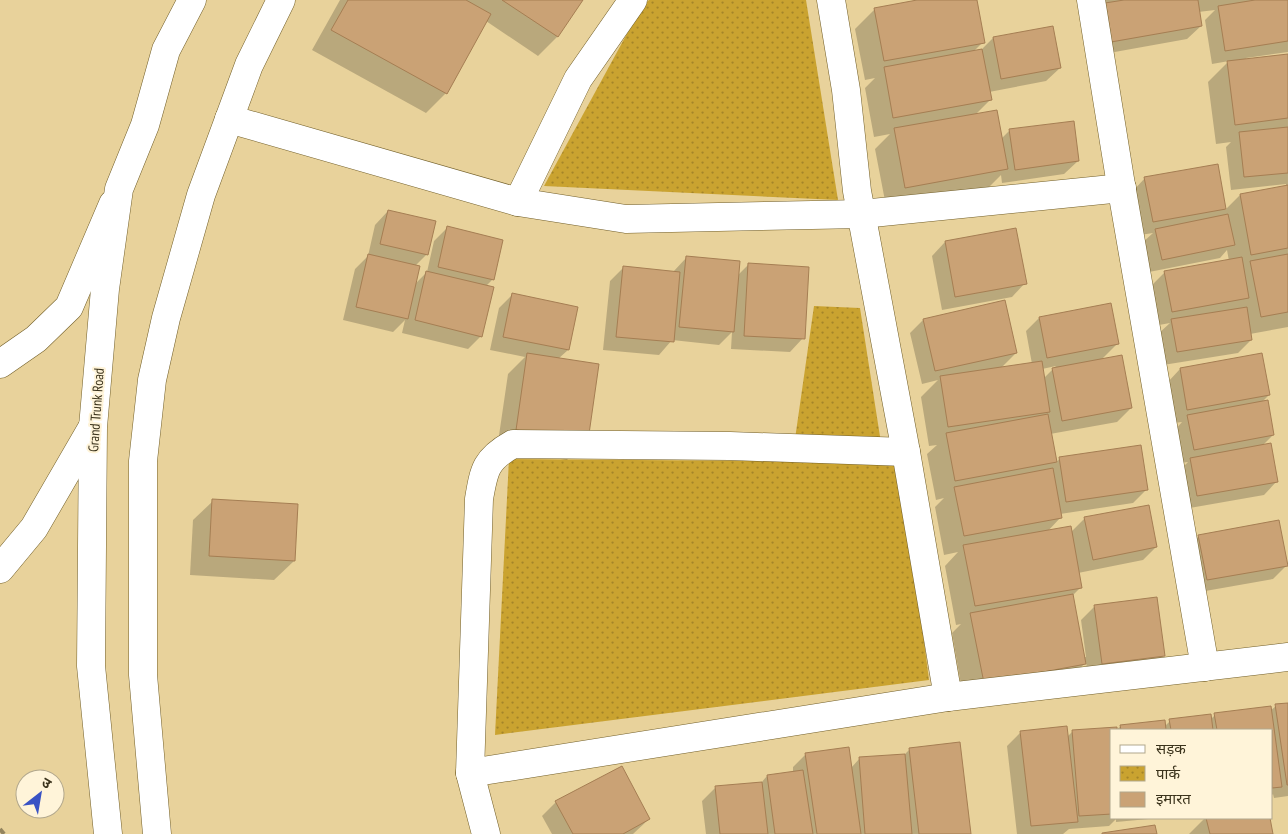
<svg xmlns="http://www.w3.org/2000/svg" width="1288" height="834" viewBox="0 0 1288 834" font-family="'PT Sans Narrow','Noto Sans Devanagari',sans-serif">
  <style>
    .park { fill: url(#park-dots) }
    .shadow { fill: #0003; fill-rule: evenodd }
    .building { fill: #caa275; stroke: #a57e53 }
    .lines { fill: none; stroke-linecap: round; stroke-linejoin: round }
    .minor-casing { stroke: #725f29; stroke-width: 29 }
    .secondary-casing { stroke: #725f29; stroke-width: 29 }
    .trunk-casing { stroke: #725f29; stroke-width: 29 }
    .minor { stroke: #fff; stroke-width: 28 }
    .secondary { stroke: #fff; stroke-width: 28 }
    .trunk { stroke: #fff; stroke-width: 28 }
    .rail { stroke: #94855e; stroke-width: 4; stroke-dasharray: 9 9; stroke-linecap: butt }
    .labels { text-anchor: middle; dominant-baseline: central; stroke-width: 4; stroke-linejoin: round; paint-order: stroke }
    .street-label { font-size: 14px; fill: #3b331c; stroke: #fff4d9 }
  </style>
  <defs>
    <pattern id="park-dots" width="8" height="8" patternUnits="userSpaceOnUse" patternTransform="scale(1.25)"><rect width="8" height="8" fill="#caa330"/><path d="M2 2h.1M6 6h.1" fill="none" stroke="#a58528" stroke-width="1.8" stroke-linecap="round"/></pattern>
  </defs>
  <rect width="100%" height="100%" fill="#e8d29b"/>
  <!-- park -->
  <g class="park">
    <path d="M649 0H806L838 200 544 186 641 8Z"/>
    <path d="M814 306 860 308 881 443 795 439Z"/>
    <path d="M509 459 901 462 929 680 495 735Z"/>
  </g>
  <!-- shadow -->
  <g class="shadow">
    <path d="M340 0H582L557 37 538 56 486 21 446 93 426 113 312 50Z"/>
    <path d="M924 0H975L983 42 974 51 981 50 993 38 1052 27 1060 68 1046 81 989 92 990 100 975 115 1001 139 1010 130 1078 161 1064 174 1002 183 1001 175 988 188 886 206 875 149 890 134 874 137 865 88 875 78 865 80 855 29 875 9Z"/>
    <path d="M1088 0H1288V52L1246 58 1247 60 1288 55V327L1250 334 1251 340 1238 353 1163 365 1158 334 1170 323 1159 325 1151 286 1165 272 1229 261 1227 250 1220 258 1149 272 1142 243 1153 233 1140 235 1132 192 1145 178 1217 166 1225 210 1240 195 1286 186V184L1231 190 1226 147 1231 142 1216 144 1208 82 1229 61 1212 64 1205 20 1215 10 1198 12 1201 26 1187 39 1098 55Z"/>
    <path d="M388 211 427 254 415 266V284L427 272 434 241 447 228 501 240 492 280 486 286 481 336 468 349 402 333 405 320 393 332 343 320 355 269 368 256 375 225Z"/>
    <path d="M945 242 1025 283 1012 297 942 310 932 256Z"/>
    <path d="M687 257 738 275 749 264 803 338 790 352 731 349 732 332 719 345 672 340 659 355 603 350 610 281 623 268 673 272Z"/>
    <path d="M512 295 576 308 568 350 558 359 586 441 567 460 497 449 508 374 525 357 490 350 499 308Z"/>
    <path d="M1039 318 1117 344 1101 360 1131 408 1117 422 1050 434 1056 463 1060 458 1146 490 1133 503 1060 514 1061 517 1047 532H1071L1085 518 1156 547 1143 560 1078 573 1081 587 1072 596 1084 657H1086L1081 620 1094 607 1163 656 1150 669 1088 677 1086 662 1065 684 964 702 952 633 961 624 956 625 945 566 958 552 944 555 935 507 944 498 936 500 927 454 937 445 929 446 921 397 938 380 922 384 910 333 923 320 1016 353 1000 369 1032 364 1026 331ZM1056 366 1043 379 1042 369Z"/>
    <path d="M1261 354 1269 395 1261 403 1273 435 1262 446 1277 481 1264 495 1184 509 1177 473 1188 462 1181 463 1175 430 1182 422 1174 423 1167 383 1180 369Z"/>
    <path d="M213 501 294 561 274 580 190 575 193 520Z"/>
    <path d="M1199 536 1287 565 1273 579 1194 593 1185 550Z"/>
    <path d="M1288 704V796L1274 798 1273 794 1272 795V730H1116L1121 726H1165L1170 721 1210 720 1215 715 1270 711 1276 706Z"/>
    <path d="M1116 728V730H1112V818H1159L1116 822V819L1109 826 1069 829 1063 834H1017L1007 746 1020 733 1067 737 1072 732Z"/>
    <path d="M910 749 969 834H706L702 801 716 787 761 783 767 776 793 773V767L806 754 851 768 860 758 904 755Z"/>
    <path d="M556 802 649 819 633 834H552L542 816Z"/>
    <path d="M1205 818H1269L1272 834H1189Z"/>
  </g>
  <!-- building -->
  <g class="building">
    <path d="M348 0H466L491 14 447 94 331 30Z"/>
    <path d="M502 0H583L558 37Z"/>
    <path d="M917 0H977L985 43 884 61 874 8Z"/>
    <path d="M1124 0H1198L1202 26 1111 42 1105 3Z"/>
    <path d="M1255 0H1288V41L1225 51 1218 6Z"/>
    <path d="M1053 26 1061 68 1001 79 993 37Z"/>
    <path d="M982 49 992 100 893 118 884 67Z"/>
    <path d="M1288 54V118L1235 125 1227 61Z"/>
    <path d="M997 110 1008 169 905 188 894 128Z"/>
    <path d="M1074 121 1079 161 1015 170 1009 129Z"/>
    <path d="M1288 127V173L1244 177 1239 132Z"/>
    <path d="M1218 164 1226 209 1153 222 1144 177Z"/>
    <path d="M1288 185V248L1251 255 1240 194Z"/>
    <path d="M388 210 436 221 428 255 380 244Z"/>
    <path d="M1228 214 1235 245 1162 260 1155 229Z"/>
    <path d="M447 226 503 240 494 280 438 267Z"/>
    <path d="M1016 228 1027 284 955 297 945 241Z"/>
    <path d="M368 254 420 266 408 319 356 307Z"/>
    <path d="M1288 254V312L1261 317 1250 261Z"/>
    <path d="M686 256 740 261 734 332 679 327Z"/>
    <path d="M1242 257 1249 298 1172 312 1164 271Z"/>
    <path d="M748 263 809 267 805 339 744 336Z"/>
    <path d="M623 266 680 272 674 342 616 337Z"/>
    <path d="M426 271 494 287 482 337 415 320Z"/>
    <path d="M512 293 578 307 569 350 503 337Z"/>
    <path d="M1005 300 1017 353 935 371 923 319Z"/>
    <path d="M1111 303 1119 344 1047 358 1039 317Z"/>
    <path d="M1247 307 1252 340 1177 352 1171 319Z"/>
    <path d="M527 353 599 364 588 441 516 430Z"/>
    <path d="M1262 353 1270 395 1187 410 1180 368Z"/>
    <path d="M1122 355 1132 408 1062 421 1052 368Z"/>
    <path d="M1042 361 1050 412 948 427 940 376Z"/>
    <path d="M1268 400 1274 435 1194 450 1187 415Z"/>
    <path d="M1048 414 1057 462 955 481 946 433Z"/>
    <path d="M1271 443 1278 482 1197 496 1190 458Z"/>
    <path d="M1141 445 1148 490 1066 502 1059 457Z"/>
    <path d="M1053 468 1062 518 964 536 954 487Z"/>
    <path d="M212 499 298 504 295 561 209 556Z"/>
    <path d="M1149 505 1157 547 1093 560 1084 517Z"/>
    <path d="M1279 520 1288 566 1207 580 1198 535Z"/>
    <path d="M1071 526 1082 588 975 606 963 545Z"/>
    <path d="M1073 594 1086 664 984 683 970 613Z"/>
    <path d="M1157 597 1165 656 1102 664 1094 605Z"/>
    <path d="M1288 703V785H1287L1275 704Z"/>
    <path d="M1271 706 1282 787 1272 788V730H1217L1214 713Z"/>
    <path d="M1211 714 1213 730H1171L1169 719Z"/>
    <path d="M1165 720 1166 730H1121L1120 725Z"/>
    <path d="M1067 726 1078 822 1031 826 1020 731Z"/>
    <path d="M1117 727V730H1112V814L1079 816 1072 730Z"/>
    <path d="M960 742 971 834H919L909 748Z"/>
    <path d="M849 747 861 834H817L805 753Z"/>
    <path d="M905 754 912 834H865L859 757Z"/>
    <path d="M622 766 650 819 623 834H573L555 801Z"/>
    <path d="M803 770 813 834H775L767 775Z"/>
    <path d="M762 782 768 834H720L715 786Z"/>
    <path d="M1206 818H1270L1273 834H1210Z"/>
    <path d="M1155 825 1157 834H1102V833Z"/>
  </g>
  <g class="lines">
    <!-- minor casing -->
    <g class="minor-casing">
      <g id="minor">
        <path d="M831 0 846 90 857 191 906 452 948 697 1288 657"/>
        <path d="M1091 0 1120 179 1205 667"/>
        <path d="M229 119 518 202 626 219 862 214 1122 188"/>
        <path d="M518 202 578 79 633 0"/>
        <path d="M470 773 948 697"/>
        <path d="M157 834 143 675V461L152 380 166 318 201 195 249 65 281 0"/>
        <path d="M486 834 470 773 479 499C484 469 486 459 513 444L730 446 906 452"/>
      </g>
    </g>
    <!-- secondary casing -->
    <g class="secondary-casing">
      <path id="secondary" d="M0 364 36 339 69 307 113 204"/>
    </g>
    <!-- trunk casing -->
    <g class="trunk-casing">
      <g id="trunk">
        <path d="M0 569 34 528 92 428"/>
        <path d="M108 834 91 666 93 427 105 289 119 189 145 125 166 50 192 0"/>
      </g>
    </g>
    <!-- minor -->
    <use href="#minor" class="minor"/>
    <!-- secondary -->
    <use href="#secondary" class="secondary"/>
    <!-- trunk -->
    <use href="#trunk" class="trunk"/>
    <!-- rail -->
    <path class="rail" d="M0 829 4 834"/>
  </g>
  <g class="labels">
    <!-- street labels -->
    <g class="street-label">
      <text transform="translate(96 410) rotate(-86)">Grand Trunk Road</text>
    </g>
  </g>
  <!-- legend -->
  <rect x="1110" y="729" width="162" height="90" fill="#fff4d9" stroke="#b1a78d"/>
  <rect x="1120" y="745" width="25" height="8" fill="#ffffff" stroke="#b1a78d"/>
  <text x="1156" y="754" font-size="15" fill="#3b331c">सड़क</text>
  <rect x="1120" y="766" width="25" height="15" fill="url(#park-dots)" stroke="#b1a78d"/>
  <text x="1156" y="779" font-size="15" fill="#3b331c">पार्क</text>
  <rect x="1120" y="792" width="25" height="15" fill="#caa275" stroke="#b1a78d"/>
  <text x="1156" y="804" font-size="15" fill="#3b331c">इमारत</text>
  <!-- north arrow -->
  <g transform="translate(40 794) rotate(31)"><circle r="24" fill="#fff4d9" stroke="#b1a78d"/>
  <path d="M0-4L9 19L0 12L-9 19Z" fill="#3952c4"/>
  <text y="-8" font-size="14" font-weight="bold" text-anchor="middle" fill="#3b331c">उ</text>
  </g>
</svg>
